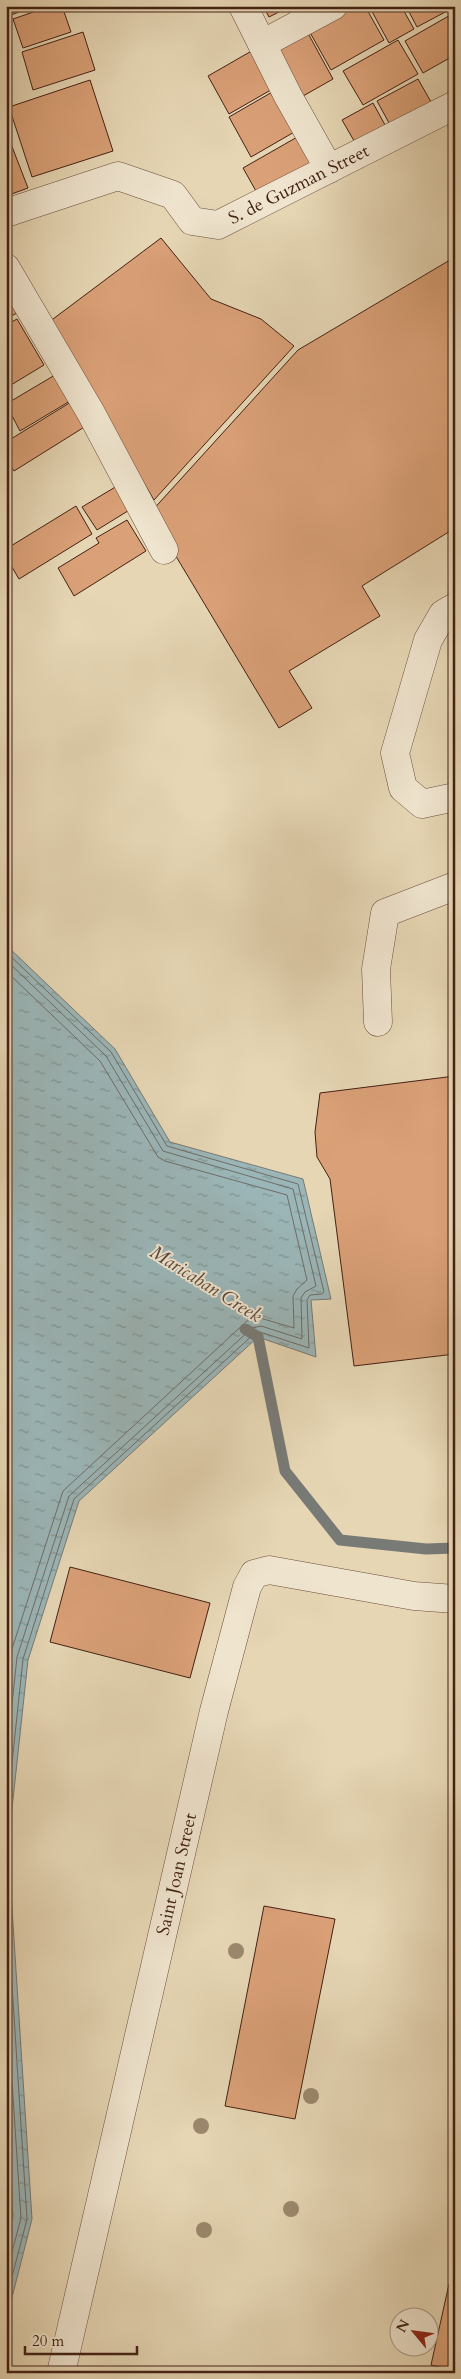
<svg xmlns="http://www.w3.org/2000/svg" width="461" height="2379" viewBox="0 0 461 2379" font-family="Cardo,serif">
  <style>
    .water { fill: url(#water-ripples); stroke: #787a76 }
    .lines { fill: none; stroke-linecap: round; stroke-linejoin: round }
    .shore { stroke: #6f6c66; stroke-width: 1 }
    .stream { stroke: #787a76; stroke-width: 11 }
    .building { fill: #daa077; stroke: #432114 }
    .minor-casing { stroke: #6c4e3c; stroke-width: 29 }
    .minor { stroke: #efe4ce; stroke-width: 28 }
    .tree { fill: #9b886d }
    .labels { text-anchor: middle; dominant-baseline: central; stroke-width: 4; stroke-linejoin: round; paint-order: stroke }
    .street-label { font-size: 18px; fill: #432114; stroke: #efe4ce }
    .water-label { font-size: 19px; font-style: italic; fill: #59463d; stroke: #efe4ce }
  </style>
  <defs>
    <pattern id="water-ripples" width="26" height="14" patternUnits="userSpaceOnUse" patternTransform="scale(1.25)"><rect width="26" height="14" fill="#9bb6b8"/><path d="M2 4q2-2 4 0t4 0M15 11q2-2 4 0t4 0" fill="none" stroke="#809494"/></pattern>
  </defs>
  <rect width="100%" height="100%" fill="#e6d6b4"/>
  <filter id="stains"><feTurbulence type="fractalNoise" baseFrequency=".004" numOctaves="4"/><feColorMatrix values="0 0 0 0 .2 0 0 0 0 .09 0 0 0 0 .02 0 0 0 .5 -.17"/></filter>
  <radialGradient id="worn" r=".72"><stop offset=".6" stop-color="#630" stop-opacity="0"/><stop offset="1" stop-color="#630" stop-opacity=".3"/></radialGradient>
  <!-- water -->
  <path class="water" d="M6 945 115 1049 170 1142 303 1179 331 1299 311 1300 316 1357 258 1337 79 1501 28 1660 8 1846 32 2219 6 2321Z"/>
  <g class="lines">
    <!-- shore -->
    <g class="shore">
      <path d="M6 952 111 1052 167 1146 298 1184 324 1292 322 1294 310 1295 307 1300 309 1348 260 1332 255 1333 74 1499 23 1659 6 1820"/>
      <path d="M6 960 106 1056 163 1151 293 1189 316 1286 305 1292 301 1298 302 1339 261 1326 252 1328 69 1496 17 1657 6 1761"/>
      <path d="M6 971 100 1061 158 1157 165 1161 287 1195 307 1280 297 1289 293 1296 294 1328 260 1318 247 1321 63 1491 10 1655 6 1690"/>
      <path d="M6 1891 27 2219 6 2300"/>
      <path d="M6 1990 21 2218 6 2275"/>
      <path d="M6 2108 13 2217 6 2245"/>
    </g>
    <!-- stream -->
    <path class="stream" d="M245 1329 258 1337 285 1471 340 1540 426 1549 455 1548"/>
  </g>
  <!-- building -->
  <g class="building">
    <path d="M6 6H36L8 16Z"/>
    <path d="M51 6H62L71 32 23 48 13 19Z"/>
    <path d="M263 6H291L269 17Z"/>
    <path d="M348 6H365L384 40 331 70 308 29Z"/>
    <path d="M369 6H401L414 29 389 43Z"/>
    <path d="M406 6H446L449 10 417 27Z"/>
    <path d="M454 13 455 55 423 73 405 41Z"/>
    <path d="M304 26 333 79 296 100 266 47Z"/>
    <path d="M83 32 95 70 33 90 22 52Z"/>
    <path d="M398 40 418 74 363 105 343 71Z"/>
    <path d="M255 49 276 87 229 114 208 76Z"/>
    <path d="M418 79 435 109 394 132 377 101Z"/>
    <path d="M90 80 113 151 32 177 9 107Z"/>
    <path d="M274 91 296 131 251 157 229 117Z"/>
    <path d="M373 103 390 134 360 151 342 120Z"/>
    <path d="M6 131 28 188 6 196Z"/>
    <path d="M299 136 316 168 261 200 243 168Z"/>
    <path d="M161 238 211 299 261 319 294 346 154 500 49 322Z"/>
    <path d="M455 257V528L362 586 380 616 289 671 312 708 279 728 150 513 298 350Z"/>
    <path d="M6 296 17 313 6 319Z"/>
    <path d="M17 319 44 365 6 388V325Z"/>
    <path d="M55 375 70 401 20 431 6 404Z"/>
    <path d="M71 402 86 426 14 471 6 459V442Z"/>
    <path d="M117 486 131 509 97 530 82 507Z"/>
    <path d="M76 506 92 534 19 579 6 557V549Z"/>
    <path d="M127 520 146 551 74 596 58 568 99 543 96 538Z"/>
    <path d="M455 1076V1354L354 1366 330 1179 317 1157 315 1132 320 1093Z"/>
    <path d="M70 1567 210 1603 190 1678 50 1642Z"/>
    <path d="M264 1906 335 1919 295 2119 225 2106Z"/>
    <path d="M449 2284 455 2286V2371L431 2365Z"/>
  </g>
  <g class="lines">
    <!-- minor casing -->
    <g class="minor-casing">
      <g id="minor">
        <path d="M243 6 288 96 329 169"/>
        <path d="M262 44 333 6"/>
        <path id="s1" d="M6 213 118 176 173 195 192 221 218 225 455 105"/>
        <path d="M6 268 91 413 164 550"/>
        <path d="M455 607 443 614 428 640 395 753 403 788 422 804 455 797"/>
        <path d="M378 1022 376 969 385 913 455 886"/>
        <path id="s2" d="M61 2373 214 1711 247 1587 254 1574 269 1570 414 1596 455 1599"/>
      </g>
    </g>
    <!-- minor -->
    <use href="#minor" class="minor"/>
  </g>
  <!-- trees -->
  <g class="tree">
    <circle cx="236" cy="1951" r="8"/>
    <circle cx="311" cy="2096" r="8"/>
    <circle cx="201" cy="2126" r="8"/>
    <circle cx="291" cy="2209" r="8"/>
    <circle cx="204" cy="2230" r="8"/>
  </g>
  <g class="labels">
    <!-- street labels -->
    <g class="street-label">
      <text stroke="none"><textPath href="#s1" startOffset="325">S. de Guzman Street</textPath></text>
      <text stroke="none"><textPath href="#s2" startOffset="512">Saint Joan Street</textPath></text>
    </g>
    <!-- water labels -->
    <g class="water-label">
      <text transform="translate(206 1284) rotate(32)">Maricaban Creek</text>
    </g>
  </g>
  <!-- margin -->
  <rect width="461" height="2379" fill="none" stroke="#e6d6b4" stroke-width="25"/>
  <rect x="8" y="8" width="446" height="2364" fill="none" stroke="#432114" stroke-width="2.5"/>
  <rect x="12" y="12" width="436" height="2354" fill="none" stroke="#432114"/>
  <!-- north arrow -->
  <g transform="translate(414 2332) rotate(299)"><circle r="24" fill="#efe4ce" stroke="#aa9684"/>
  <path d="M0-4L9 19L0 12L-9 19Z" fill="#8f2418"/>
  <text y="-8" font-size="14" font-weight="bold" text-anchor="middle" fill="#432114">N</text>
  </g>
  <!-- scale -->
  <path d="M25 2346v8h112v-8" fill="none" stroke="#432114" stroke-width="2.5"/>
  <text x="32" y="2346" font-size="15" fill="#432114" stroke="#efe4ce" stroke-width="4" paint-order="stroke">20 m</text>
  <rect width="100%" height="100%" filter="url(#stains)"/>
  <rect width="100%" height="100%" fill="url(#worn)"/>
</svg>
